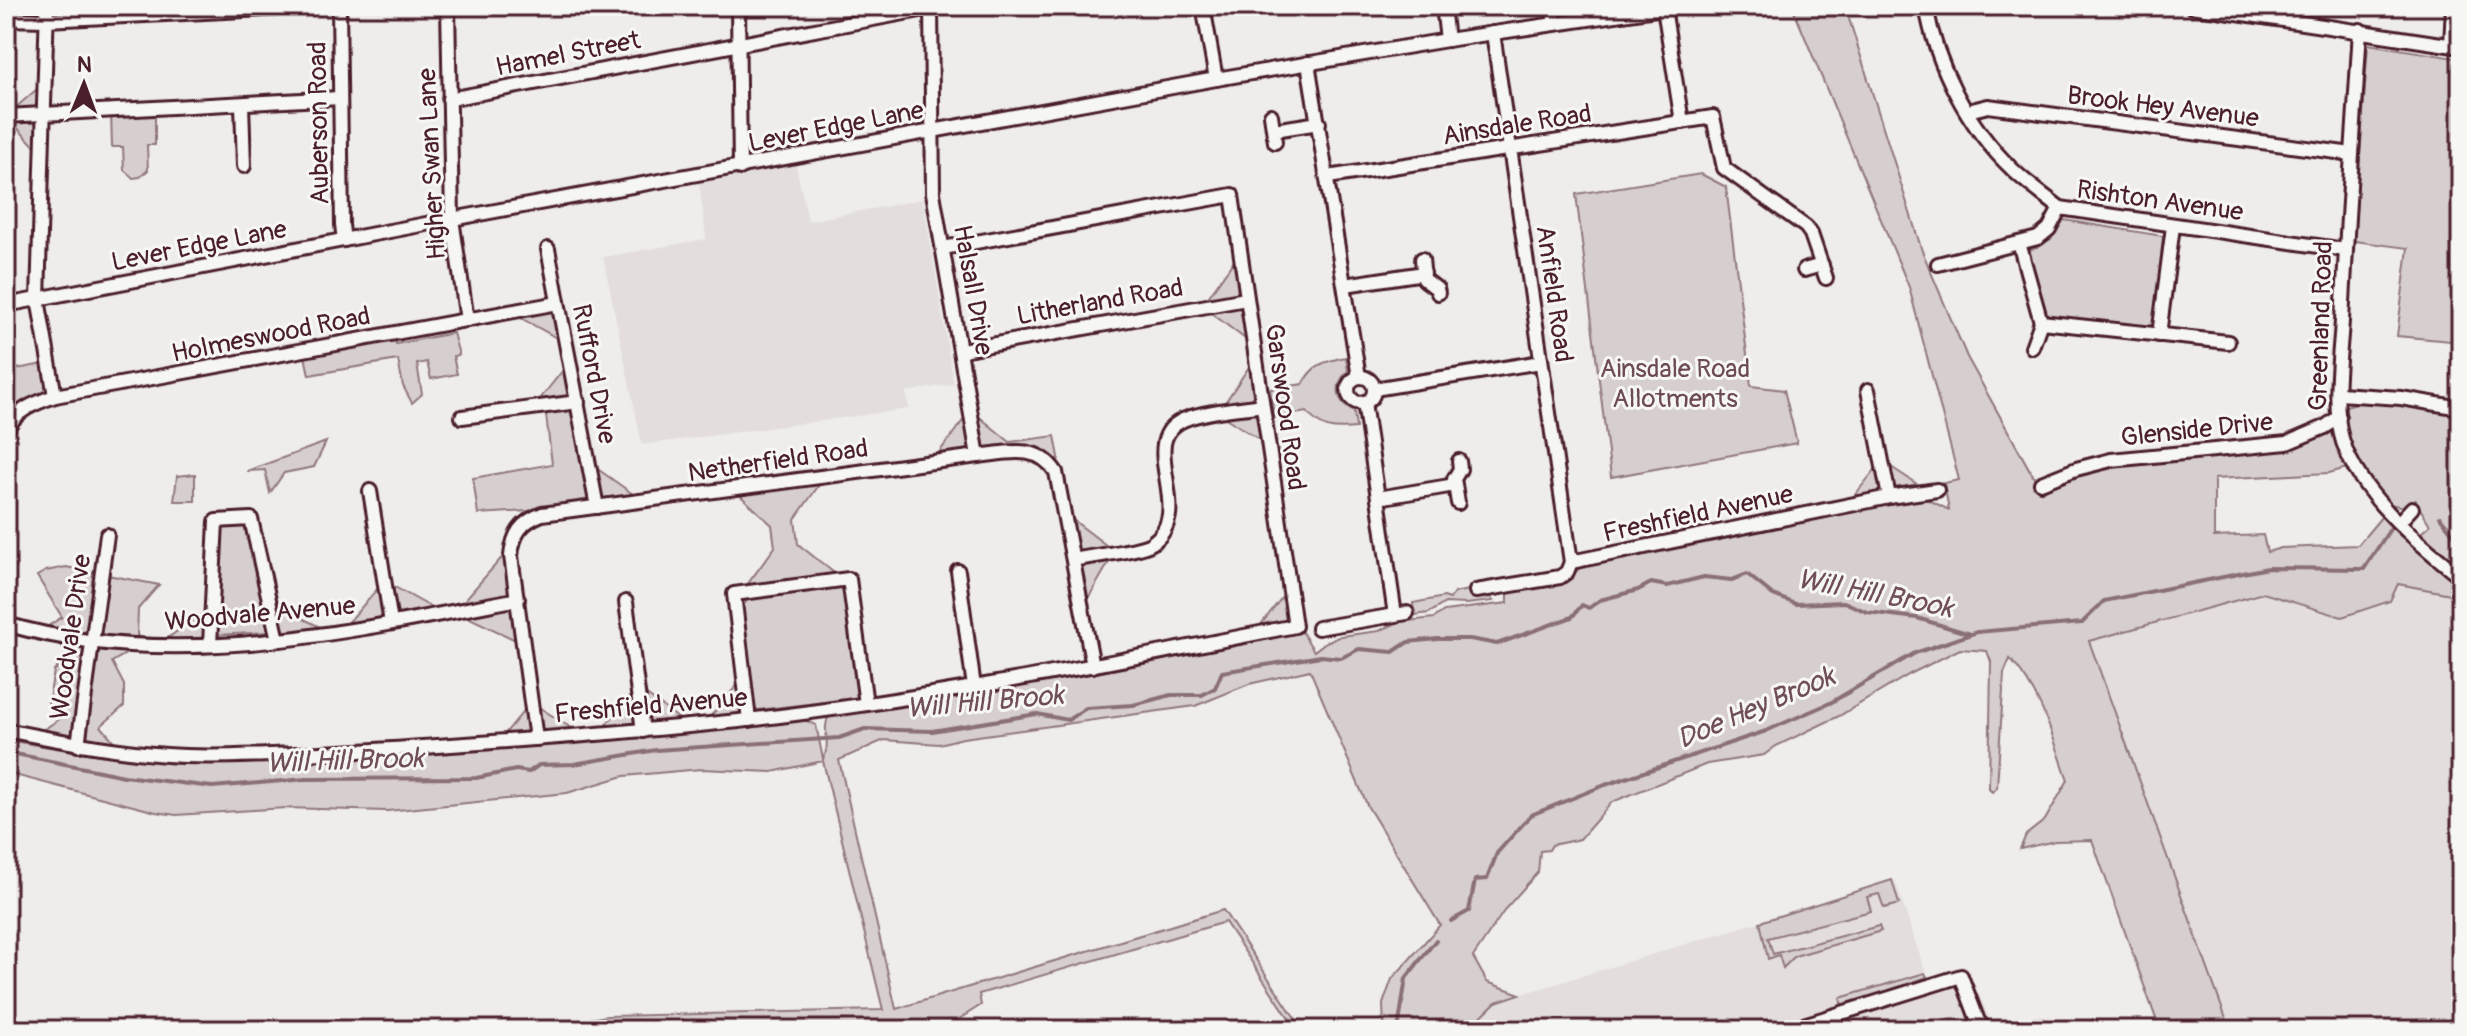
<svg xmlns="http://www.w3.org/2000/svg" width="2467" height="1036" viewBox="0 0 2467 1036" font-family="Pangolin,sans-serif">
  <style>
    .built { fill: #e3dedc }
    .green { fill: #d7cfce; stroke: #90777c; stroke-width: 2 }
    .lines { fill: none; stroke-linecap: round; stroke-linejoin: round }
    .stream { stroke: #8a6f74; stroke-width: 4 }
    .minor-casing { stroke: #4a1f2b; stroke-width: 18 }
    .minor { stroke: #f6f6f2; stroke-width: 12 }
    .labels { text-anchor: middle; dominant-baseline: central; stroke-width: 6; stroke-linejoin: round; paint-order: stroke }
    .street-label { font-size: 26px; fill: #4a1f2b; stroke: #f6f6f2 }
    .park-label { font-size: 26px; fill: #6d4b54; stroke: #f6f6f2 }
    .water-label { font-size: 28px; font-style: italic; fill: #6f4e56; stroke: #f6f6f2 }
  </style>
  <rect width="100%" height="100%" fill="#efedea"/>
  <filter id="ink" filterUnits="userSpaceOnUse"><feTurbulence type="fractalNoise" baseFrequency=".0125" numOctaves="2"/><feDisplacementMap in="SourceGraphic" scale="16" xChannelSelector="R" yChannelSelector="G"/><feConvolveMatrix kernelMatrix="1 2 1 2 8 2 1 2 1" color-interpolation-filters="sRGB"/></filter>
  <g filter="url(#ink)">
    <!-- built -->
    <g class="built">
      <path d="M796 165 808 221 923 199 954 384 906 392 909 409 642 445 603 257 706 239 699 182Z"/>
      <path d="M2398 584 2461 596V1030H2230L2089 641 2263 593 2342 617Z"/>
      <path d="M1895 880 1927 977 1966 965 1991 1022 2044 1015 2049 1030H1467L1496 1002Z"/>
    </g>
    <!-- green -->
    <g class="green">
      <path d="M1792 6H1845L1922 251 1967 357 2037 483 2128 462 2292 447 2336 424 2347 468 2329 473 2214 479V537L2263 535 2267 552 2281 548 2358 545 2382 516 2413 540 2430 525 2415 500 2404 507 2389 504C2361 468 2352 457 2344 411L2346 406C2379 395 2428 407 2461 412V596L2398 584 2390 601 2342 617 2263 593 2089 641 2230 1030H2160L2092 840 2055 841 2020 849 2026 835 2045 820 2068 780C2053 738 2041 692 2010 659L2004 673 1997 788 1992 792 1989 789 1991 662 1987 651 1960 649 1910 674 1839 716 1776 746 1764 755 1707 764 1612 802 1580 839 1552 845 1549 850 1540 851 1538 872 1506 908 1473 957 1487 982 1520 994 1496 1002 1467 1030H1384L1383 1004 1392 979 1440 925 1368 807 1310 670 1249 684 1195 706 963 738 939 744 884 740 839 760 896 1009 1223 910 1303 1030H1297L1225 922 979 994 981 1005 942 1030H524L607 1016 883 1010 823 761 772 772 701 769 624 776 567 793 387 811 286 808 176 815 156 812 11 774 6 776V740L99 755 203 762 389 757 802 719 816 725 823 759C832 743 821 729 829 716L1096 673 1302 632 1314 651 1326 642 1341 636 1379 631 1399 622 1434 618 1444 611 1508 603V593L1563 584 1583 565 1898 502 1927 499 1949 510 1944 483 1959 480 1909 287Z"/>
      <path d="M2368 44 2461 59V342L2397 336 2408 248 2354 241Z"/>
      <path d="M45 82 41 153 6 116Z"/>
      <path d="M155 109V145H147L148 170 140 177 133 178 124 170 123 147H112L111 112Z"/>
      <path d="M1701 174 1726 187 1751 386 1784 390 1797 443 1611 477 1576 194Z"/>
      <path d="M2064 220 2163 236 2155 319 2152 325 2146 327 2052 317 2046 313 2028 251 2051 239Z"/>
      <path d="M1240 252 1253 345 1202 306Z"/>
      <path d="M558 303 566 343 510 312Z"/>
      <path d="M453 333 459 355 453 356 457 374 431 379 427 362 417 364 422 394 412 403 403 386 398 360 309 375 304 351 394 334 396 344Z"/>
      <path d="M1346 357 1348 371C1333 385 1336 403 1354 412L1356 428C1335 430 1321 430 1307 412L1274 417 1270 389 1303 384C1312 364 1326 361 1346 357Z"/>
      <path d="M1255 358 1268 445 1218 413Z"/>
      <path d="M570 361 589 463 643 501 597 507 478 514 473 478 552 464 545 407 533 408Z"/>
      <path d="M49 363 55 396 22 410 6 391V371Z"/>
      <path d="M971 410 1010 442 1055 436 1059 457 1056 472 1043 457 1015 444 1023 452 931 463Z"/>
      <path d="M326 442 314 467 284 473 270 493 265 470 247 471Z"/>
      <path d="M1882 461 1929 492 1846 506Z"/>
      <path d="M195 474V501H174L177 476Z"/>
      <path d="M824 478 795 519 798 544 843 580 741 593 775 547 772 525 733 489Z"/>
      <path d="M1064 513 1115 552 1082 609Z"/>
      <path d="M224 525H247L271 630 269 632 216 635 220 528Z"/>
      <path d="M512 546 524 644 455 611Z"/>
      <path d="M66 567 159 585 138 609 137 635 148 645H141L112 662 124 685V706L101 726 121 750 34 736 61 718 48 704 54 671 67 657 57 635 39 632 62 617 37 576 46 571Z"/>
      <path d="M384 581 443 614 341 631Z"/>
      <path d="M843 586 846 590 859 694 857 698 758 710 754 708 742 608 747 600Z"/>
      <path d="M1289 588 1295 626 1253 635Z"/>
      <path d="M1469 590 1471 595 1488 594 1493 601 1466 604 1445 603 1429 613 1414 615 1413 603 1444 597 1450 599 1454 593Z"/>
      <path d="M270 602 330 632 278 640Z"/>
      <path d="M212 607 210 645 156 646Z"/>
      <path d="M744 677 749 720 704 724Z"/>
      <path d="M637 688 689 726 598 734Z"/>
      <path d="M531 702 582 735 498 742Z"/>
      <path d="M1892 880 1899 904 1884 908 1879 894 1867 897 1871 911 1768 938 1773 954 1879 926 1881 931 1795 956 1783 968 1779 955 1768 959 1760 922Z"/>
      <path d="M1925 973 1927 977 1846 1005 1841 1003 1840 998Z"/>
    </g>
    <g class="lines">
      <!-- stream -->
      <g class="stream">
        <path d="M2440 517 2453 533 2461 538"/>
        <path d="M6 752 124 776 212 787 306 779 476 778 516 770 529 772 539 765 574 764 656 750 839 738 865 729 932 731 1037 714 1068 720 1086 708 1133 705 1171 695H1202L1215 688 1222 672 1321 656 1341 658 1359 649 1393 652 1408 642 1438 639H1470L1497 644 1572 617 1582 605 1589 608 1600 600 1638 590 1651 583 1667 586 1704 577 1732 580 1747 574 1773 595 1796 604 1844 602 1867 612 1917 618 1970 634"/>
        <path d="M1451 921 1469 911 1475 880 1487 879 1497 853 1531 815 1605 785 1766 731 1830 703 1915 653 1977 632 2082 623 2104 601 2268 568 2364 569 2390 529"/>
        <path d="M1398 1030 1406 978 1436 940"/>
      </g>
      <!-- minor casing -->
      <g class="minor-casing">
        <g id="minor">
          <path d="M47 6 38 299 55 396"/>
          <path d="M339 6 342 225 344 240"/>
          <path d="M448 6 452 219 467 320"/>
          <path d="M738 6 740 168"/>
          <path d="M931 6 933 193 978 456"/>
          <path d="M1203 6 1216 79"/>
          <path d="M1443 6 1447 40"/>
          <path d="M1552 6 1555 23"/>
          <path d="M1926 6C1936 65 1968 127 2012 169 2026 183 2044 195 2060 208"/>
          <path d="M2191 6 2461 47"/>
          <path d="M1664 8 1682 122"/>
          <path d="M6 19 46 20 323 6"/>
          <path d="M2360 30C2354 127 2347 224 2342 321 2340 356 2332 409 2343 442 2360 495 2418 543 2461 577"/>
          <path d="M1493 33 1571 562"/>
          <path d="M2451 45 2453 6"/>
          <path d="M1308 63 1359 377"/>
          <path d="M449 99 931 8"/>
          <path d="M242 104 244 166"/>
          <path d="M1968 111 1988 106 2352 154"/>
          <path d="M1271 115 1275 142"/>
          <path d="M6 116 340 98"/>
          <path d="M1274 130 1319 123"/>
          <path d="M1328 177 1713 117 1724 168 1806 227 1811 234 1826 278"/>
          <path d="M2019 243 2041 322 2228 342"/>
          <path d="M548 249 597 507"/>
          <path d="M1422 259 1424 279 1437 289 1438 293"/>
          <path d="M1938 264 2038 238 2049 229 2060 208 2345 250"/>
          <path d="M1804 270 1822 265"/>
          <path d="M1345 285 1424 273"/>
          <path d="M6 305 452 219 1216 79 1447 40 1676 6"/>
          <path d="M2159 335 2173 226"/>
          <path d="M2032 347 2041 322"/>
          <path d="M962 350 1246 299"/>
          <circle cx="1361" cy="390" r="13"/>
          <path d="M1374 389 1541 362"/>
          <path d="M1868 390 1889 497"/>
          <path d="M2339 394 2401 398 2461 408"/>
          <path d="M1364 402 1395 615"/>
          <path d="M462 417 578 402"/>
          <path d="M6 431C15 410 35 403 55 396L558 303"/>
          <path d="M2041 483 2076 469 2111 460 2287 443 2325 427 2339 417"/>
          <path d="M370 491 391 623"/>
          <path d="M1378 498 1455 485"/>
          <path d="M1458 503 1454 479 1460 469 1459 461"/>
          <path d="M2400 521 2412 508"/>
          <path d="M1073 560C1090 556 1141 551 1152 543 1199 510 1130 438 1188 418 1211 410 1238 409 1262 405"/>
          <path d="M958 571 974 687"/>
          <path d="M1476 591 1560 577 1567 572 1571 562 1889 497 1937 490"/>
          <path d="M626 602 643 731"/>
          <path d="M6 624C173 673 352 631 518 599"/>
          <path d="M1318 628 1407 613"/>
          <path d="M210 645 216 521 251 519 278 640"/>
          <path d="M749 720 734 594 849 579 866 704"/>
          <path d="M6 730C59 741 113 751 167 755 202 758 237 756 272 755 350 753 428 747 507 741 587 735 667 729 747 720 931 699 1113 662 1295 626L1232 195 943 248"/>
          <path d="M536 739 511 556C513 534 521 522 542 514L978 456C1007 453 1037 443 1056 472L1093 666"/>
          <path d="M78 745 107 535"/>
          <path d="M1787 1030 1961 976 1978 1021 1986 1030"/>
          <path d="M2009 1030 2026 1026 2035 1030"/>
        </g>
      </g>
      <!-- minor -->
      <use href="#minor" class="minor"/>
    </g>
  </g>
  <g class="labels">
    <!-- street labels -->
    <g class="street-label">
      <text transform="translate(568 54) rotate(-11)">Hamel Street</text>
      <text transform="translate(2163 107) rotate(7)">Brook Hey Avenue</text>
      <text transform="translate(319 123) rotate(-91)">Auberson Road</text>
      <text transform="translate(1517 125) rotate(-9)">Ainsdale Road</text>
      <text transform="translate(836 127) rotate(-11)">Lever Edge Lane</text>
      <text transform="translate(432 164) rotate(-93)">Higher Swan Lane</text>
      <text transform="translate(2160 201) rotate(8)">Rishton Avenue</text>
      <text transform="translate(199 246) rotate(-11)">Lever Edge Lane</text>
      <text transform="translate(973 290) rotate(80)">Halsall Drive</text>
      <text transform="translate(1554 294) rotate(82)">Anfield Road</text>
      <text transform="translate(1100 302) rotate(-10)">Litherland Road</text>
      <text transform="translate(2321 326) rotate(-88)">Greenland Road</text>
      <text transform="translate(271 335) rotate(-11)">Holmeswood Road</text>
      <text transform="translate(594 374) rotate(79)">Rufford Drive</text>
      <text transform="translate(1285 407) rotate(82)">Garswood Road</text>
      <text transform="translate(2197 430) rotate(-6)">Glenside Drive</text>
      <text transform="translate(778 461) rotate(-8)">Netherfield Road</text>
      <text transform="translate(1698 514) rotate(-12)">Freshfield Avenue</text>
      <text transform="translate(260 614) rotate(-5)">Woodvale Avenue</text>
      <text transform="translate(71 637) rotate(-82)">Woodvale Drive</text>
      <text transform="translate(651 706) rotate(-5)">Freshfield Avenue</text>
    </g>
    <!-- park labels -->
    <g class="park-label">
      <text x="1675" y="369">Ainsdale Road<tspan x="1675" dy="30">Allotments</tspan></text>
    </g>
    <!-- water labels -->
    <g class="water-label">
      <text transform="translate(1875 594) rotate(11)">Will Hill Brook</text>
      <text transform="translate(985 702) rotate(-5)">Will Hill Brook</text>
      <text transform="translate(1756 708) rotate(-23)">Doe Hey Brook</text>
      <text transform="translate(345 761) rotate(-2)">Will Hill Brook</text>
    </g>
  </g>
  <!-- margin -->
  <rect width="2467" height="1036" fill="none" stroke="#f6f6f2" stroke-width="32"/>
  <rect x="16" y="16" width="2435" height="1004" fill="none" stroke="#4a1f2b" stroke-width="3" filter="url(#ink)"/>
  <!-- north arrow -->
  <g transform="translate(84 84) rotate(1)" stroke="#f6f6f2" stroke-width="6" paint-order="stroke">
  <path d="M0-6L14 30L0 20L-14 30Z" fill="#4a1f2b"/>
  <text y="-12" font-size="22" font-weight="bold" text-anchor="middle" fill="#4a1f2b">N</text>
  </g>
</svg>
